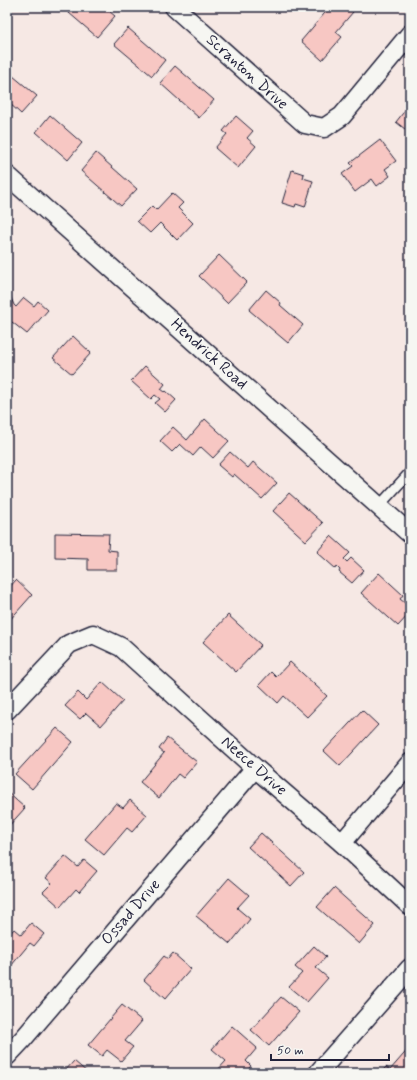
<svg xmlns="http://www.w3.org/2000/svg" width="417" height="1080" viewBox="0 0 417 1080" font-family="Mynerve,sans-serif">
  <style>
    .building { fill: #f7c7c3; stroke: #22223b }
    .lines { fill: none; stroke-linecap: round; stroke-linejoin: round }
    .lane-casing { stroke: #22223b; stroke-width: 12 }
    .street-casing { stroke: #22223b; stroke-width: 21 }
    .lane { stroke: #f6f6f2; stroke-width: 9 }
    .street { stroke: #f6f6f2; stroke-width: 18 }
    .labels { text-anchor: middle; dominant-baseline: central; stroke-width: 3.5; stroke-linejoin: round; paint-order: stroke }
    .street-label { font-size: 16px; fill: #22223b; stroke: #f6f6f2 }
  </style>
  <rect width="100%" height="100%" fill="#f6e8e4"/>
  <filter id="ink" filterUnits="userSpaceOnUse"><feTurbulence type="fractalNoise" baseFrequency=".025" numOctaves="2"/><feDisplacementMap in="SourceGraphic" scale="8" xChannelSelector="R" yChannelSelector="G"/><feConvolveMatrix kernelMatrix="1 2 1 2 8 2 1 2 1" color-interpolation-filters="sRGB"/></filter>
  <g filter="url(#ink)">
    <!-- building -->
    <g class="building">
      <path d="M62 7H104L115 16 97 37Z"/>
      <path d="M330 7H347L353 12 336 32 342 37 322 60 301 41Z"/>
      <path d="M128 28 165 60 152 76 114 44Z"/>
      <path d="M175 66 214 100 199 118 160 83Z"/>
      <path d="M7 71 37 96 21 114 7 101Z"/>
      <path d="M410 104V133L396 122Z"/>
      <path d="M50 115 82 143 68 160 36 132Z"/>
      <path d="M236 116 253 131 247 138 256 146 238 168 215 148 227 134 223 131Z"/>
      <path d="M380 140 396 161 385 169 390 176 377 186 372 179 355 192 342 174 353 166 350 163Z"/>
      <path d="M96 153 137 189 121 206 81 171Z"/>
      <path d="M292 170 304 174 303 178 313 181 305 207 296 204 295 207 282 203Z"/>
      <path d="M172 193 183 203 178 208 193 223 177 240 160 223 150 233 137 221 152 206 156 210Z"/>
      <path d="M219 255 247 282 227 303 199 276Z"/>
      <path d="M266 290 281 303 280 305 303 325 288 343 249 310Z"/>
      <path d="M8 291 14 305 16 307 24 298 34 306 38 301 48 310 27 334 12 322 10 324 7 322V292Z"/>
      <path d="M73 336 91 353 72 374 53 358Z"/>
      <path d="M145 366 165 384 161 389 165 392 166 391 176 400 165 412 155 403 160 399 155 395 151 399 131 381Z"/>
      <path d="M205 419 229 441 213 458 201 447 193 456 180 444 172 452 160 441 173 427 187 440Z"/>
      <path d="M230 452 248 468 253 462 277 483 262 499 234 474 232 477 218 465Z"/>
      <path d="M289 493 323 523 306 541 273 511Z"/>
      <path d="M55 533 109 534 108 550 117 551V570H88V559L55 558Z"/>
      <path d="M331 536 350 553 344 559 347 562 351 558 364 570 352 583 339 572 340 570 337 567 336 569 317 552Z"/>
      <path d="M379 573 403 595 400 599 410 607V613L398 626 361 593Z"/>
      <path d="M16 580 32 595 7 623V590Z"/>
      <path d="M228 615 261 645 236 672 203 642Z"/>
      <path d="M290 662 327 696 307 717 284 696 278 703 259 685 271 672 276 677Z"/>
      <path d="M102 682 123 701 101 726 86 713 80 719 65 706 78 692 86 700Z"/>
      <path d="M362 710 378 725 340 766 324 751Z"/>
      <path d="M57 728 73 742 32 789 15 774Z"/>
      <path d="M167 738 197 762 183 778 178 774 159 798 140 782 164 753 159 749Z"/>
      <path d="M7 792 25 808 7 828Z"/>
      <path d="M130 800 147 815 132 832 127 828 104 855 85 839 116 803 123 808Z"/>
      <path d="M410 810V823L404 817Z"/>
      <path d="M261 833 304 872 291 886 248 847Z"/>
      <path d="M65 856 78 867 84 860 97 871 79 892 76 889 60 907 43 892 52 883 46 878Z"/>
      <path d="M229 878 249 895 237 908 250 919 230 944 196 916Z"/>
      <path d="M334 888 375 925 359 944 317 907Z"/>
      <path d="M31 923 44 934 34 946 30 943 11 966 7 962V937L14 929 21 935Z"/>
      <path d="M314 946 326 957 316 968 328 978 307 1002 289 987 302 973 295 967Z"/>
      <path d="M173 953 191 969 165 999 144 980 164 956 168 959Z"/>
      <path d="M281 997 299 1012 269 1046 251 1030Z"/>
      <path d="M122 1005 142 1021 125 1041 133 1047 121 1061 107 1050 102 1056 88 1045Z"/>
      <path d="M232 1026 257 1048 246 1061 251 1066 245 1073H215L226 1061 212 1049Z"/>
      <path d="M410 1047V1073H380L386 1067 390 1070Z"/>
      <path d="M74 1061 88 1073H63Z"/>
    </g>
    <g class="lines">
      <!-- lane casing -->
      <g class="lane-casing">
        <path id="lane" d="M379 506 410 472"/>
      </g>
      <!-- street casing -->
      <g class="street-casing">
        <g id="street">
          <path d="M174 7 305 124 324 128 342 116 410 34"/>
          <path d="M7 175 410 534"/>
          <path d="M7 710 69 644 93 634 121 647 255 768 342 843 410 906"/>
          <path d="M342 843 410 763"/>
          <path d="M7 1056 23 1039 255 768"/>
          <path d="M318 1073 410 968"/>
        </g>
      </g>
      <!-- lane -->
      <use href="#lane" class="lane"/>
      <!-- street -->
      <use href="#street" class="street"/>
    </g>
  </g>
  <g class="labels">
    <!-- street labels -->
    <g class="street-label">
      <text transform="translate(247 72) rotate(42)">Scranton Drive</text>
      <text transform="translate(209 354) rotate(42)">Hendrick Road</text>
      <text transform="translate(254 766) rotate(41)">Neece Drive</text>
      <text transform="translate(131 912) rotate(-49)">Ossad Drive</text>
    </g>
  </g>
  <!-- margin -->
  <rect width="417" height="1080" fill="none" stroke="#f6f6f2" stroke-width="24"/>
  <rect x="12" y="12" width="393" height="1056" fill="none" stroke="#22223b" stroke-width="1.5" filter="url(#ink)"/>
  <!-- scale -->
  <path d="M271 1054v6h118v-6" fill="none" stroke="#22223b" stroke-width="2"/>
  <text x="277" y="1054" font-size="12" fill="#22223b" stroke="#f6f6f2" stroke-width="3" paint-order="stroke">50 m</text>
</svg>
